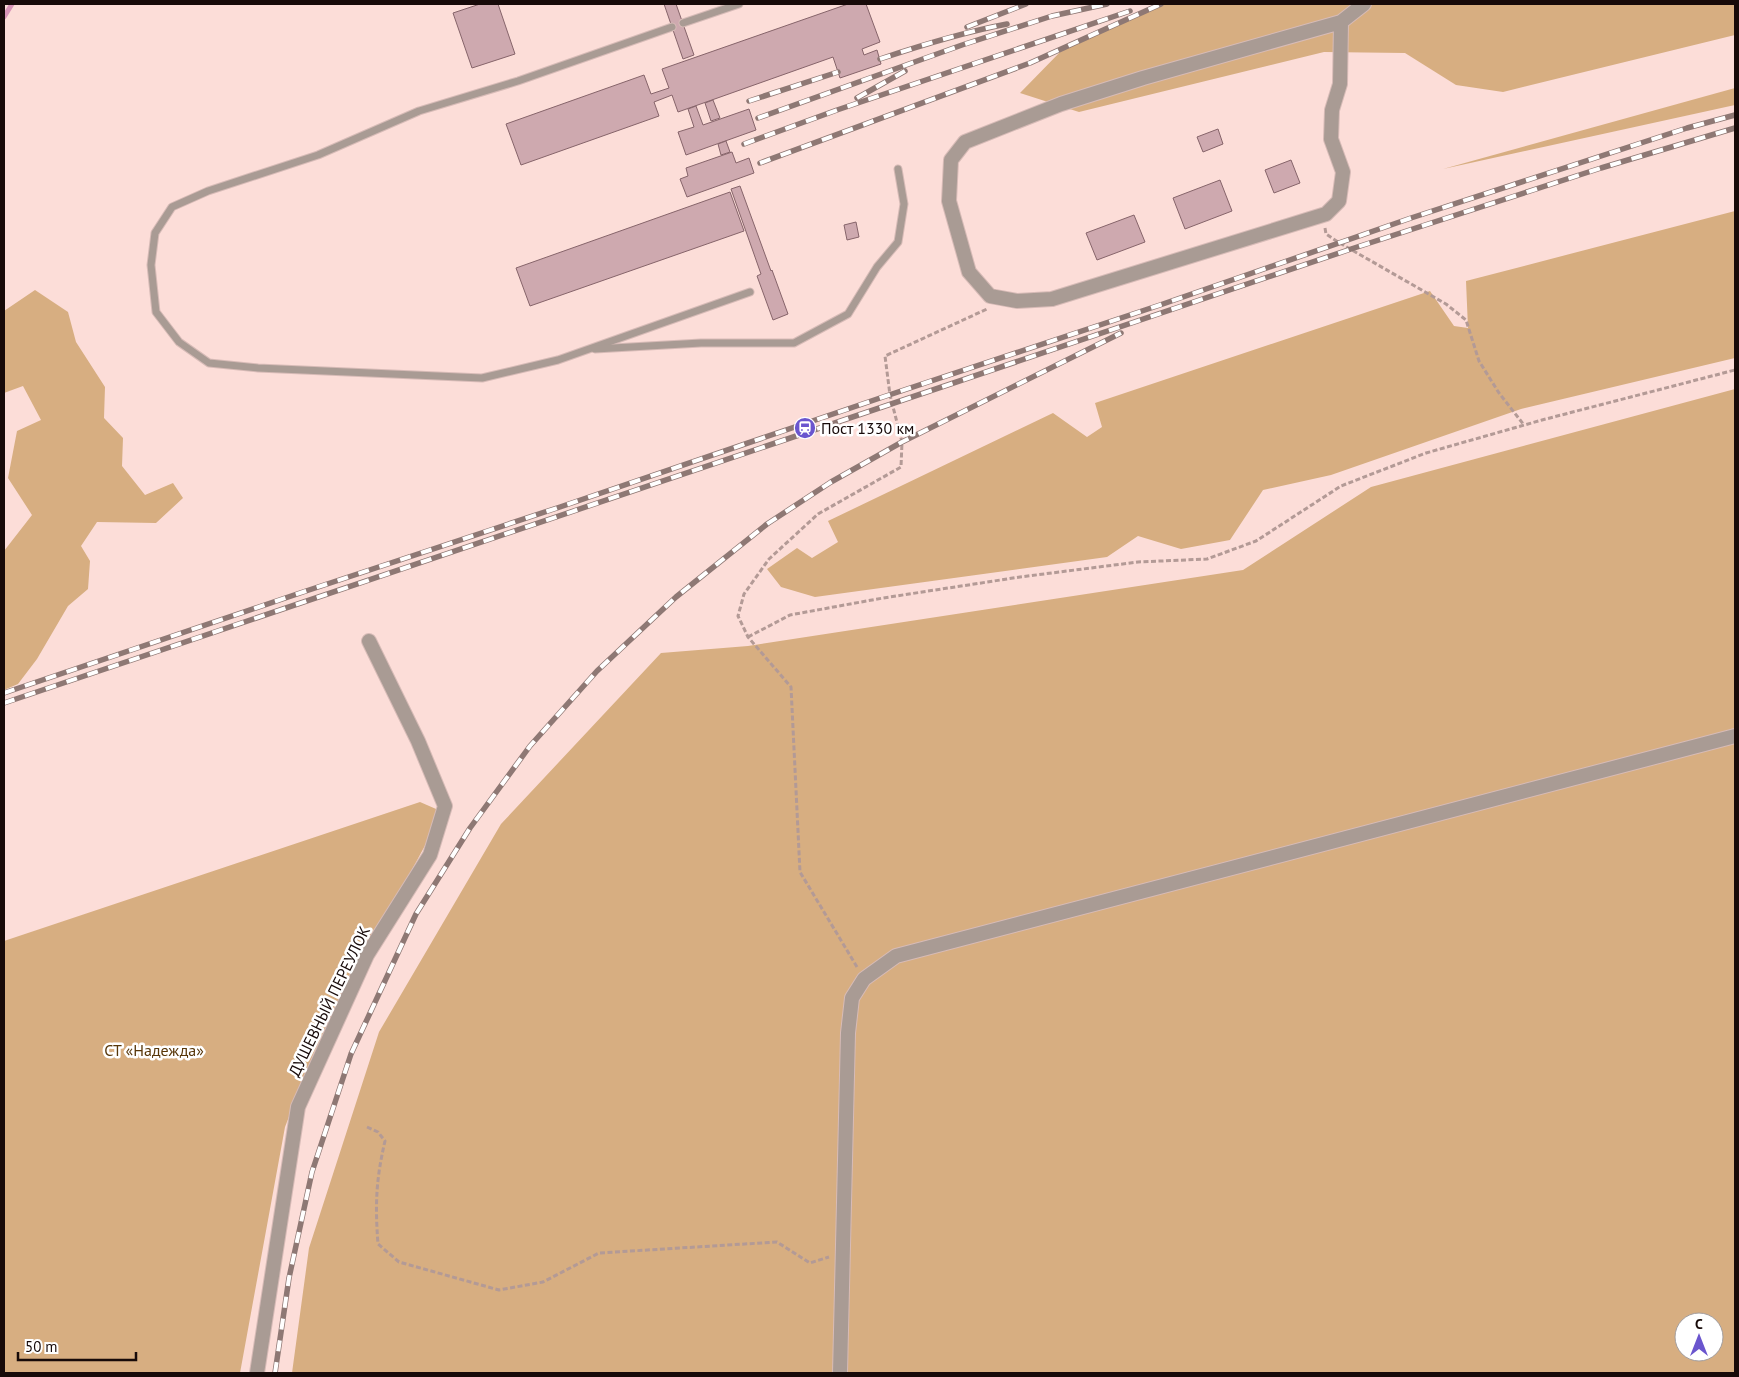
<svg xmlns="http://www.w3.org/2000/svg" width="1739" height="1377" viewBox="0 0 1739 1377" font-family="'PT Sans',sans-serif">
  <style>
    .green { fill: #d7ae81; fill-rule: evenodd }
    .lines { fill: none; stroke-linecap: round; stroke-linejoin: round }
    .stream { stroke: #d995b8; stroke-width: 5 }
    .building { fill: #cea9af; stroke: #86646a }
    .service-casing { stroke: #d7bbb7; stroke-width: 9 }
    .minor-casing { stroke: #d7bbb7; stroke-width: 16 }
    .path { stroke: #b39a96; stroke-width: 3; stroke-dasharray: 5 2.5; stroke-linecap: butt }
    .service { stroke: #a99b94; stroke-width: 7 }
    .minor { stroke: #a99b94; stroke-width: 14 }
    .rail-casing { stroke: #8e7874; stroke-width: 5.5 }
    .rail { stroke: #fff; stroke-width: 4; stroke-dasharray: 11; stroke-linecap: butt }
    .labels { text-anchor: middle; dominant-baseline: central; stroke-width: 5; stroke-linejoin: round; paint-order: stroke }
    .poi-label { font-size: 16px; fill: #170a09; stroke: #fff; text-anchor: start }
    .street-label { font-size: 16px; fill: #170a09; stroke: #fff }
    .park-label { font-size: 16px; fill: #58370a; stroke: #fff }
  </style>
  <rect width="100%" height="100%" fill="#fcddd8"/>
  <!-- green -->
  <g class="green">
    <path d="M1165 4H1735V35L1503 92 1456 85 1405 53 1324 52 1079 112 1020 93 1063 49Z"/>
    <path d="M1735 88V105L1443 169Z"/>
    <path d="M1735 211V358L1521 409 1331 475 1263 490 1230 540 1181 549 1138 536 1107 557 815 597 781 587 767 569 797 548 812 558 838 542 828 521 1053 413 1087 437 1102 427 1095 403 1430 291 1454 326 1468 328 1466 281Z"/>
    <path d="M35 290 68 312 76 342 105 387 104 418 123 438 122 466 145 495 173 483 183 498 156 523 97 522 81 546 90 561 88 589 68 606 37 659 18 684 4 690V551L32 515 8 478 17 431 41 420 23 386 4 393V311Z"/>
    <path d="M1735 389V1373H292L309 1248 379 1032 501 824 661 653 748 646 1243 570 1371 487ZM1684 1322H1714V1352H1684Z"/>
    <path d="M420 802 443 812 315 1050 285 1127 240 1373H4V941Z"/>
  </g>
  <g class="lines">
    <!-- stream -->
    <path class="stream" d="M4 17 12 4"/>
  </g>
  <!-- building -->
  <g class="building">
    <path d="M480 4H498L515 54 472 68 453 13Z"/>
    <path d="M664 4H676L694 55 683 59Z"/>
    <path d="M848 4H866L880 42 862 49 864 55 877 50 881 64 840 78 833 57 678 112 672 95 654 102 659 116 521 165 506 124 644 75 651 94 669 88 662 69Z"/>
    <path d="M713 100 720 118 711 121 705 103Z"/>
    <path d="M696 106 703 125 749 109 756 130 686 155 678 132 694 127 688 109Z"/>
    <path d="M1218 129 1223 144 1203 152 1197 137Z"/>
    <path d="M726 141 730 152 721 155 718 144Z"/>
    <path d="M732 152 736 163 749 158 754 173 687 197 680 179 688 176 686 168Z"/>
    <path d="M1291 160 1300 183 1274 193 1265 170Z"/>
    <path d="M1220 180 1232 211 1185 229 1173 198Z"/>
    <path d="M740 186 771 271 772 270 788 314 773 320 757 276 761 274 731 189Z"/>
    <path d="M730 192 744 231 530 306 516 268Z"/>
    <path d="M1134 215 1145 242 1097 260 1086 233Z"/>
    <path d="M856 222 859 237 847 240 844 225Z"/>
  </g>
  <g class="lines">
    <!-- service casing -->
    <g class="service-casing">
      <g id="service">
        <path d="M683 23 739 4"/>
        <path d="M672 27 518 81 419 111 318 155 208 191 172 207 155 233 151 265 156 312 179 342 209 363 258 368 482 378 558 360 750 292"/>
        <path d="M595 349 701 343H794L848 314 877 267 898 242 904 204 898 169"/>
      </g>
    </g>
    <!-- minor casing -->
    <g class="minor-casing">
      <g id="minor">
        <path d="M1341 22 1340 84 1332 110 1331 139 1343 172 1339 201 1326 214 1052 299 1017 301 990 296 969 272 949 201 951 160 965 142 1061 104 1143 78 1341 22 1364 4"/>
        <path d="M257 1373 298 1107 367 955 430 855 445 806 418 741 369 641"/>
        <path d="M840 1373 848 1033 852 998 864 979 896 956 1735 736"/>
      </g>
    </g>
    <!-- path -->
    <g class="path">
      <path d="M1325 228 1326 234 1338 242 1446 304 1466 320 1479 361 1499 393 1524 425"/>
      <path d="M748 637 790 615 883 598 1020 577 1138 562 1207 559 1256 541 1341 486 1426 453 1542 420 1735 370"/>
      <path d="M857 967 800 872 791 687 748 637 738 616 744 594 769 559 818 514 901 467 902 442 890 395 885 356 987 309"/>
      <path d="M367 1127 378 1132 385 1141C376 1179 375 1205 378 1244L399 1262 499 1290 543 1282 599 1253 777 1242 810 1263 829 1257"/>
    </g>
    <!-- service -->
    <use href="#service" class="service"/>
    <!-- minor -->
    <use href="#minor" class="minor"/>
    <!-- rail casing -->
    <g class="rail-casing">
      <g id="rail">
        <path d="M967 27 1026 4"/>
        <path d="M880 59C922 45 964 32 1007 24"/>
        <path d="M857 98 905 71"/>
        <path d="M749 101 838 72"/>
        <path d="M758 118 962 45 1052 16 1107 4"/>
        <path d="M744 144 837 110 1130 11"/>
        <path d="M760 163 1030 63 1161 4"/>
        <path d="M4 693 306 591 560 507 883 397 1160 305 1411 218 1687 128 1735 115"/>
        <path d="M4 703 1351 249 1601 168 1735 128"/>
        <path d="M275 1373 289 1278 312 1172 351 1054 416 914 470 828 530 746 597 671 676 597 767 524 831 482 902 442 1121 333"/>
      </g>
    </g>
    <!-- rail -->
    <use href="#rail" class="rail"/>
  </g>
  <!-- icons -->
  <defs>
    <g id="station-disc" transform="scale(1.125)"><circle r="9.5" fill="#6a55ce" stroke="#fff"/><path d="M-3-6H3Q5-6 5-4V2Q5 4 3 4L4.5 6H3L1.5 4h-3L-3 6H-4.5L-3 4Q-5 4-5 2V-4Q-5-6-3-6ZM-3.5-4v3h7v-3ZM-3.5 1v1.5H-2V1ZM2 1v1.5H3.5V1Z" fill="#fff"/></g>
  </defs>
  <g fill-rule="evenodd">
    <use href="#station-disc" x="805" y="428"/>
  </g>
  <g class="labels">
    <!-- poi labels -->
    <g class="poi-label">
      <text x="821" y="428">Пост 1330 км</text>
    </g>
    <!-- street labels -->
    <g class="street-label">
      <text transform="translate(329 1001) rotate(-64)">ДУШЕВНЫЙ ПЕРЕУЛОК</text>
    </g>
    <!-- park labels -->
    <g class="park-label">
      <text x="154" y="1050">СТ «Надежда»</text>
    </g>
  </g>
  <!-- border -->
  <rect width="1739" height="1377" fill="none" stroke="#170a09" stroke-width="10"/>
  <!-- north arrow -->
  <g transform="translate(1699 1337)"><circle r="24" fill="#ffffff" stroke="#a29d9d"/>
  <path d="M0-4L9 19L0 12L-9 19Z" fill="#6a55ce"/>
  <text y="-8" font-size="14" font-weight="bold" text-anchor="middle" fill="#170a09">С</text>
  </g>
  <!-- scale -->
  <path d="M18 1352v8h118v-8" fill="none" stroke="#170a09" stroke-width="2.5"/>
  <text x="25" y="1352" font-size="15" fill="#170a09" stroke="#ffffff" stroke-width="4" paint-order="stroke">50 m</text>
</svg>
